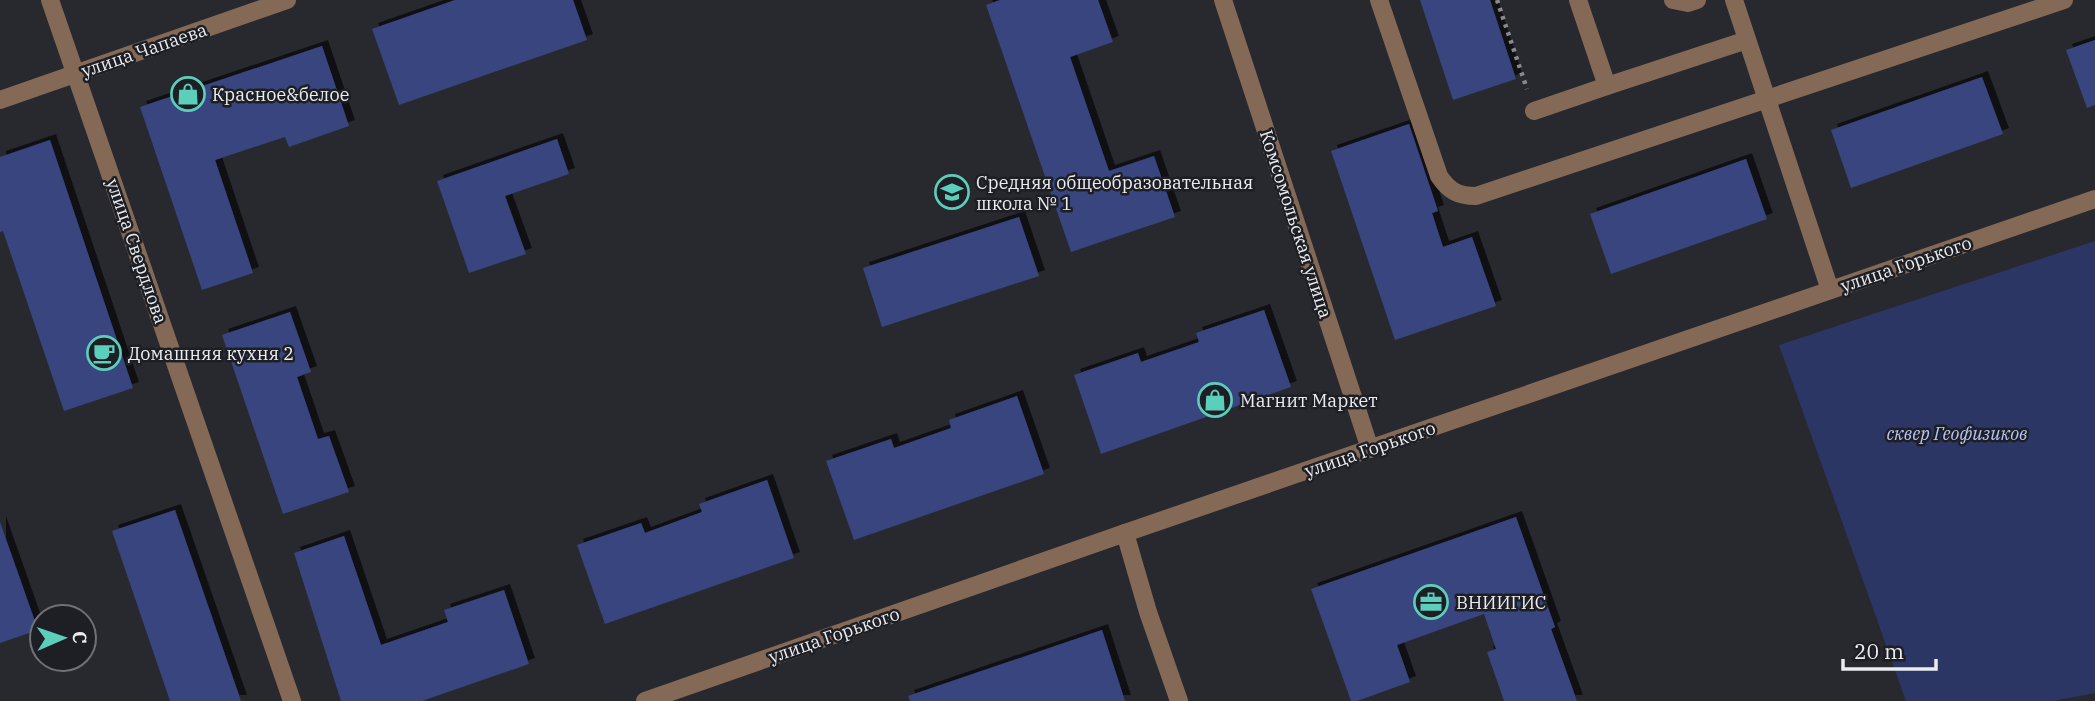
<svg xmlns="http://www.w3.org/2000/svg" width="2095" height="701" viewBox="0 0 2095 701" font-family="'IBM Plex Serif',serif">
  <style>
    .green { fill: #2c3664 }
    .building { fill: #38447f; filter: url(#shadow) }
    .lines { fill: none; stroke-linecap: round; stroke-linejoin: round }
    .path { stroke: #888a8e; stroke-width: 4.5; stroke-dasharray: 3.5 5; stroke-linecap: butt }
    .minor { stroke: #856957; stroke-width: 18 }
    .labels { text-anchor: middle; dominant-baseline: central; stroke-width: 5; stroke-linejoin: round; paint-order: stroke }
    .street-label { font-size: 18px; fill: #ebecf0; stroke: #1d1f24 }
    .poi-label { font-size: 18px; fill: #ebecf0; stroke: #1d1f24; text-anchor: start }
    .park-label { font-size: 18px; font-style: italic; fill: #b5c4fa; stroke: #1d1f24 }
  </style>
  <defs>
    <filter id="shadow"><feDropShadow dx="6" dy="-6" stdDeviation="0" flood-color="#0009"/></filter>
  </defs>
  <rect width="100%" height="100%" fill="#27292e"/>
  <!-- green -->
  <path class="green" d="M2095 241V693L2053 701H1906L1779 345Z"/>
  <!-- building -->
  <g class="building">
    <path d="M455 0H573L587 40 399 105 372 29Z"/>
    <path d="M1000 0H1098L1113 42 1070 57 1109 171 1154 156 1175 217 1071 252 986 5Z"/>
    <path d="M1420 0H1490L1516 79 1453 100Z"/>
    <path d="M2095 40V105L2087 108 2066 50Z"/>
    <path d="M322 46 349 126 289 147 285 137 215 160 253 273 202 290 140 107Z"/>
    <path d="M1982 77 2003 134 1851 188 1831 130Z"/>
    <path d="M1409 124 1438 211 1432 213 1443 247 1472 237 1496 306 1395 340 1331 151Z"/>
    <path d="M557 139 569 174 505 196 526 254 469 273 437 181Z"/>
    <path d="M50 140 133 388 64 411 3 231 0 232V157Z"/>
    <path d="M1746 159 1767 219 1611 274 1590 214Z"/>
    <path d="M1019 217 1039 276 882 327 863 268Z"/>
    <path d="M1264 310 1291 387 1101 454 1074 375 1138 353 1141 362 1199 342 1196 333Z"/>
    <path d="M290 312 311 372 297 377 318 439 329 436 349 492 283 514 222 335Z"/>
    <path d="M1017 396 1044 474 854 540 826 461 891 439 894 448 951 428 949 420Z"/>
    <path d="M767 480 794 558 605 624 577 545 641 523 645 533 702 512 699 504Z"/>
    <path d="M175 510 241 701H170L112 531Z"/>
    <path d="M1516 517 1555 627 1551 629 1577 701H1504L1487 652 1496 649 1484 614 1397 645 1410 682 1357 701H1351L1311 589Z"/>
    <path d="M0 522 38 630 0 643Z"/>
    <path d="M344 536 381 645 448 622 444 610 504 590 529 664 422 701H341L294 553Z"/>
    <path d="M1102 630 1125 701H910L908 696Z"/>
  </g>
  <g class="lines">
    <!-- path -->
    <path class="path" d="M1497 0 1527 89"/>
    <!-- minor -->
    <g class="minor">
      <path d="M50 0 292 701"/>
      <path d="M1223 0 1370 449"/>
      <path d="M1379 0 1439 176C1449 191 1458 196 1476 196L2064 0"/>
      <path d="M1673 0 1688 3 1697 0"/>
      <path d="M1734 0 1830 290"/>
      <path d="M1607 86 1747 40"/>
      <path d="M0 100 287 0"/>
      <path d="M1534 111 1607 86 1578 0"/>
      <path d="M1125 533 1148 612 1179 701"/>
      <path d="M645 701 1125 533 2095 199"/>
    </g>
  </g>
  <!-- icons -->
  <defs>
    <g id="shop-ring" transform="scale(1.75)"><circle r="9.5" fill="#1d1f24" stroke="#5bcebc" stroke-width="1.5"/><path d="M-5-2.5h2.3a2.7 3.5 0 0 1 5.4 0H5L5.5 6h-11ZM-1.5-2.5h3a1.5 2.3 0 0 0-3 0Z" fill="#5bcebc"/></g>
    <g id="school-ring" transform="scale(1.75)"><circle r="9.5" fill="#1d1f24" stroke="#5bcebc" stroke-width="1.5"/><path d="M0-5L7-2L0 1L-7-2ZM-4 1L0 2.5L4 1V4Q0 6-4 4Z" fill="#5bcebc"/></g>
    <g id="cafe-ring" transform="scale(1.75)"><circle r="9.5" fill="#1d1f24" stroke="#5bcebc" stroke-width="1.5"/><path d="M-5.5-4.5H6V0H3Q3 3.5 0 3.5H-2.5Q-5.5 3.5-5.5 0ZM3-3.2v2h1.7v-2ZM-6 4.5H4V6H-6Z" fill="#5bcebc"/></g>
    <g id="office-ring" transform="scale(1.75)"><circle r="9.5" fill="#1d1f24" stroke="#5bcebc" stroke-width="1.5"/><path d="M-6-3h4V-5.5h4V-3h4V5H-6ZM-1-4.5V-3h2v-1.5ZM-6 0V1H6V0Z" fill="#5bcebc"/></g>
  </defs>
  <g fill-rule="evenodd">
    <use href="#shop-ring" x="188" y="94"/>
    <use href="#school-ring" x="952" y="192"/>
    <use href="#cafe-ring" x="104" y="353"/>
    <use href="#shop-ring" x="1215" y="400"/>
    <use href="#office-ring" x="1431" y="602"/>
  </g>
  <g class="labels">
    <!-- street labels -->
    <g class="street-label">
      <text transform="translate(144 50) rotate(-19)">улица Чапаева</text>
      <text transform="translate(1296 224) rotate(72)">Комсомольская улица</text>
      <text transform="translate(137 251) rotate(71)">улица Свердлова</text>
      <text transform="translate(1906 264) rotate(-19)">улица Горького</text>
      <text transform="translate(1370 449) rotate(-19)">улица Горького</text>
      <text transform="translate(834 635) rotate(-19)">улица Горького</text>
    </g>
    <!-- poi labels -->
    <g class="poi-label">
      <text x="212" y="94">Красное&amp;белое</text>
      <text x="976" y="182">Средняя общеобразовательная<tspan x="976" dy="21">школа № 1</tspan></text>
      <text x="128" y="353">Домашняя кухня 2</text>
      <text x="1240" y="400">Магнит Маркет</text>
      <text x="1456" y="602">ВНИИГИС</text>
    </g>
    <!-- park labels -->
    <g class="park-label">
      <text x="1957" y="433">cквер Геофизиков</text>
    </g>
  </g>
  <!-- north arrow -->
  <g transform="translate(63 638) rotate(88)"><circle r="33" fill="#1d1f24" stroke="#6f7176" stroke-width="2"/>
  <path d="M0-5L12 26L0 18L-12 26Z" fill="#5bcebc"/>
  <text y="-10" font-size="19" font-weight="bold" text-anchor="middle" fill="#ebecf0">С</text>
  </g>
  <!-- scale -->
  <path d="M1843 659v10h93v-10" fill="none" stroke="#ebecf0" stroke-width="3.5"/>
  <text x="1854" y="659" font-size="21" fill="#ebecf0" stroke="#1d1f24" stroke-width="5" paint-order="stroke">20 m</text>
</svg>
